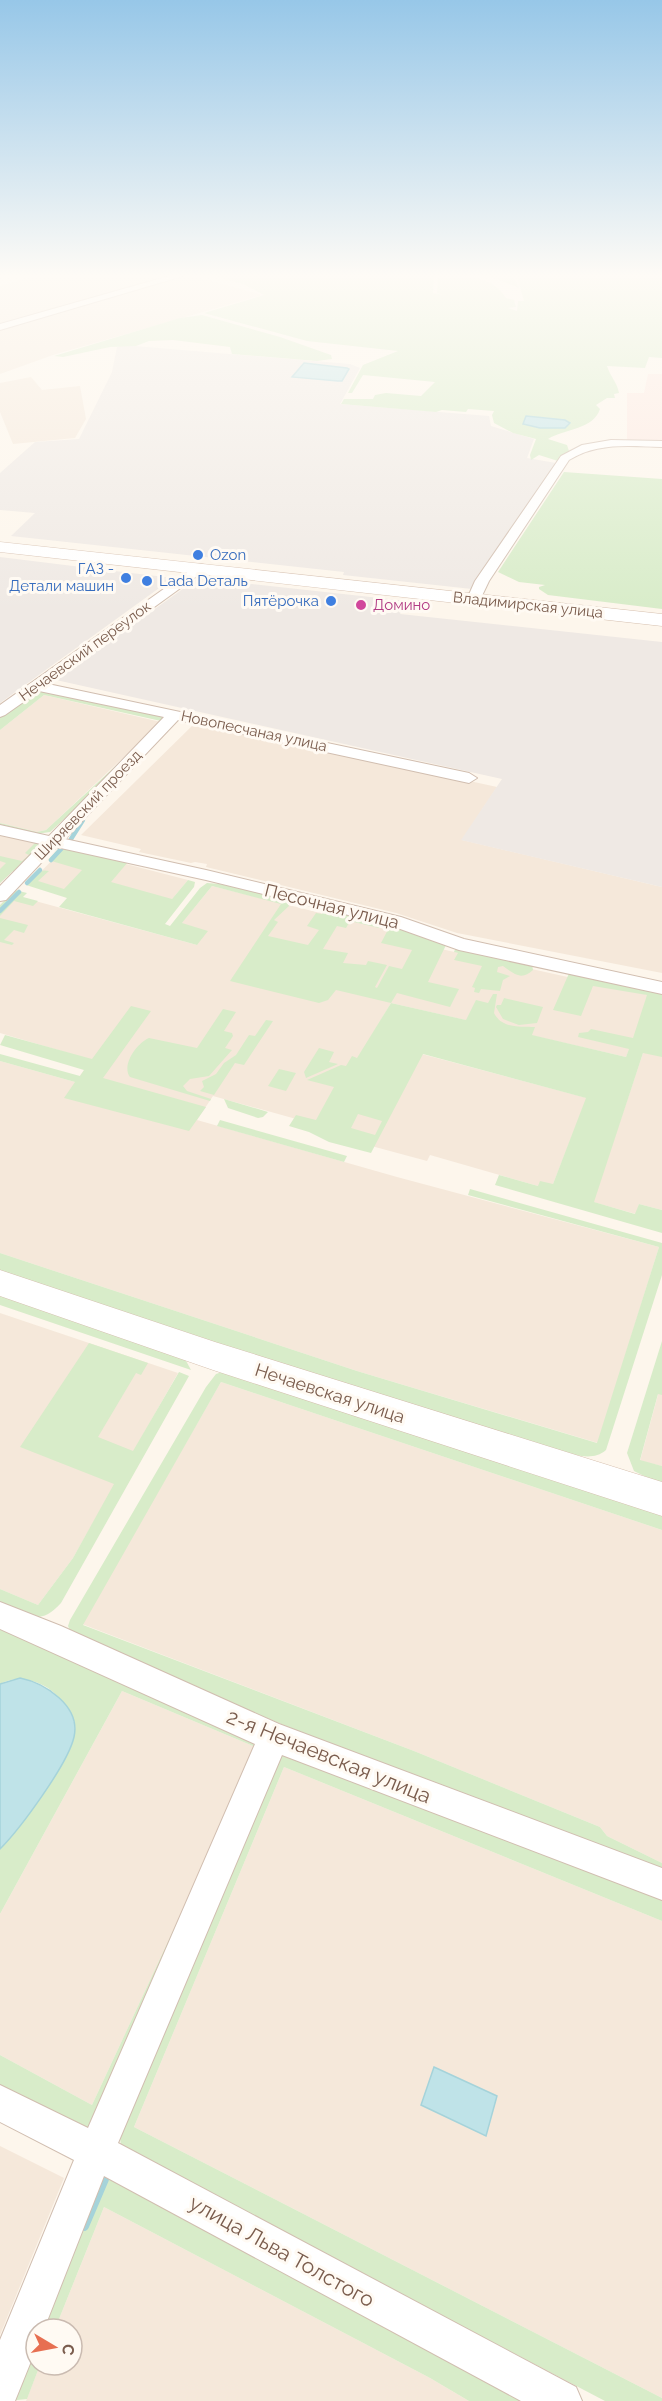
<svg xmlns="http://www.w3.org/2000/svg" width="662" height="2401" viewBox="0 0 662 2401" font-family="Raleway,sans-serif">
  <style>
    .residential { fill: #f5e8da }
    .commercial { fill: #fde8e0 }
    .industrial { fill: #efe9e4 }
    .green { fill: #d8ecc9; fill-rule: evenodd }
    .water { fill: #bfe3e8; stroke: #a5d3da; stroke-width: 1.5 }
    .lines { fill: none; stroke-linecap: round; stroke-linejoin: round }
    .stream-far1 { stroke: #a5d3da; stroke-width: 4.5 }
    .stream { stroke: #a5d3da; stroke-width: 10 }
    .street-casing { stroke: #d1beb0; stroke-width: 2 }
    .secondary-casing { stroke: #d6c0b0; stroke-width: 1 }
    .street { fill: #fff; fill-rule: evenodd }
    .secondary { fill: #fff; fill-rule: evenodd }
    .shop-dot { fill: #3f7fe0; stroke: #fffaf3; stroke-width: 2 }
    .hotel-dot { fill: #d1479c; stroke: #fffaf3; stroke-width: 2 }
    .labels { text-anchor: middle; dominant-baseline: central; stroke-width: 6; stroke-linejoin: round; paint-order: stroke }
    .far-shop-label { font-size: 15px; fill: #366cbe; stroke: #fffaf3; text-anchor: start }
    .far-hotel-label { font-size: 15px; fill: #b23c85; stroke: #fffaf3; text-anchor: start }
    .far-street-label { font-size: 15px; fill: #7a5c4d; stroke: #fffaf3 }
    .street-label { font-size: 18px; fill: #7a5c4d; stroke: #fffaf3 }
    .near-street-label { font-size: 21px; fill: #7a5c4d; stroke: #fffaf3 }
  </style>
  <rect width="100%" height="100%" fill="#fdf6ec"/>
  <!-- residential -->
  <g class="residential">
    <path d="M36 276H170L0 323V286Z"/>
    <path d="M184 276H193L262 295 53 355 0 374V328Z"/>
    <path d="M31 377 42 390 80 386 86 419 75 438 13 444 0 412V383Z"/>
    <path d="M44 695 161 722 46 830 37 832 0 823V730Z"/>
    <path d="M194 724 252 737 255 734 497 787 462 840 662 887V973L457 933 396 913 206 867 207 864 195 862 191 863 139 852 141 849 81 835Z"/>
    <path d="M0 835 36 843 30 854 0 883Z"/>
    <path d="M64 848 188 880 157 917 29 884Z"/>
    <path d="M212 886 425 939 423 945 662 998V1210L639 1204 636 1214 593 1202 643 1053 629 1050 626 1057 391 1003 369 1040 587 1098 553 1184 538 1186 430 1155 427 1161 327 1134 314 1124 213 1096 197 1120 397 1177 659 1247 598 1443 357 1371 0 1253V1061L75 1082 92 1060 0 1033V913L17 896 197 945 181 924Z"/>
    <path d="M0 1313 178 1373 73 1558 38 1605 0 1589Z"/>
    <path d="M662 1380V1466L640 1461Z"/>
    <path d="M221 1382 662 1530V1863L607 1836 600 1827 414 1751 82 1624Z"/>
    <path d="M122 1691 258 1748 92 2105 0 2055V1914Z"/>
    <path d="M284 1767 662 1921V2398L134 2127Z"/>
    <path d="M0 2146 64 2178 0 2335Z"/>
    <path d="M104 2207 430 2378 469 2401H26L40 2365H72V2329H55Z"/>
  </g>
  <!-- commercial -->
  <path class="commercial" d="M648 374H662V441H627V393H644Z"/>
  <!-- industrial -->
  <g class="industrial">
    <path d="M123 345 350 364 360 368 340 404 489 416 491 426 534 439 527 458 556 463 472 589 343 575 344 572 11 536 35 513 0 510V473L35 442 79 439 112 372 117 347Z"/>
    <path d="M0 557 65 565 173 578 0 703Z"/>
    <path d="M198 578 407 601 400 614 662 642V887L461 840 502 779 56 680Z"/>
  </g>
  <!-- green -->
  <g class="green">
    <path d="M213 276H434L433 293 444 295 437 293 438 276C462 276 492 274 506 298L514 300 516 307 508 308 517 311 518 301H524L517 277 514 278 519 288 490 276H662V358L649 357 645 368 607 366C610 376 617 382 619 393L614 394 615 398H607L596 405 600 409C593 430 566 428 548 439L567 445 569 451 558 461 539 455 531 460 530 455 536 439 513 433 494 423 492 415 494 411 468 409 466 412 442 410 436 412 341 404 344 399H373L375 395 386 393 421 396 435 382 363 375 352 393H348L363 365 398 351 307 341 204 313 264 295 243 284Z"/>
    <path d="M202 315 280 337 331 355 332 359 317 361 232 354 230 347 173 340 149 341 136 346 110 347 63 357 54 356 180 318Z"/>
    <path d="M564 472 662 479V609L548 595 539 589V587L545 585 519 582 498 572Z"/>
    <path d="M42 690 166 716 161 721 44 695 0 730V717Z"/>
    <path d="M121 761 125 763 50 832 36 834 0 827V823L37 832 46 830Z"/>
    <path d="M0 835 38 842 41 846 18 872 13 871 0 883V869L6 863 0 861V856L22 861 29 855 25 853 35 843Z"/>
    <path d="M60 847 128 862 111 882 172 899 188 880 195 882 194 887 165 924 170 926 200 888 207 883 220 884 285 899 289 906 274 920 278 922 268 936 308 945 319 930 307 926 316 913 322 914 324 911H335L383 923 379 928 350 921 346 928 337 926 323 949 348 953 343 963 366 965 368 961 387 965 375 987 377 988 389 966 402 969 412 950 381 943 391 924 446 945 428 982 459 989 450 1007 397 993 391 1003 466 1020 476 1000 488 1003 493 994H497L494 1013C502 1029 520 1026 535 1027L532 1035 626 1057 629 1049 578 1037 579 1033 588 1032 591 1029 633 1038 647 995 593 986 581 1016 553 1010 570 971 662 992V1057L643 1053 594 1202 635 1214 639 1204 662 1210V1233L495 1185 499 1175 538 1186 540 1181 553 1184 586 1098 423 1054 371 1153 329 1142 309 1132 289 1126 296 1115 316 1120 334 1087 307 1080 341 1065 346 1066 352 1056 357 1058 391 1003 336 990 328 1000 319 1003 230 981 281 904 212 886 182 923 208 931 197 945 59 907 67 898 26 885C31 877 38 868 49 871L38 881 64 889 82 870 48 860ZM358 1114 382 1121 375 1135 351 1128Z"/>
    <path d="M15 890 27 893 23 897 38 901 33 906 14 901 0 916V905Z"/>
    <path d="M0 918 28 925 24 933 14 930 4 940 14 943 12 945 0 942Z"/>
    <path d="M456 947 532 964 533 970C521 982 512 972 503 966L498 967 497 972 510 976 503 980 500 991 481 989 479 993 474 992 475 988 472 987 482 966 454 960 458 953 454 952Z"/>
    <path d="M504 998 543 1007 537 1023 519 1025 503 1019 496 1007 497 1005H501Z"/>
    <path d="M131 1006 151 1011 103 1078 206 1107 189 1131 64 1098 75 1082 0 1061V1054L80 1076 84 1070 0 1045 5 1035 92 1059Z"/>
    <path d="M223 1009 236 1012 224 1031 232 1033 233 1036 225 1048 232 1050 209 1076 190 1079 183 1086 187 1091 211 1099 210 1101 130 1077C121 1065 137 1043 149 1038L197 1048Z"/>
    <path d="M266 1020 273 1021 244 1065 235 1063 214 1095 200 1091 204 1087 202 1081 216 1074 224 1063 236 1055 249 1035 255 1036Z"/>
    <path d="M319 1048 334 1052 329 1062 338 1064 306 1078 304 1072Z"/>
    <path d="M279 1069 296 1073 286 1091 268 1086Z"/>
    <path d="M224 1099 268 1112 263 1117 258 1118 228 1108Z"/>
    <path d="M220 1120 347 1156 344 1162 217 1126Z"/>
    <path d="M470 1189 662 1243V1275L606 1450C597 1458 586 1457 575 1455L115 1311 0 1272V1253L357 1371 597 1443 659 1247 468 1195Z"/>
    <path d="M0 1295 185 1359 191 1370 0 1305Z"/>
    <path d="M662 1341V1395L658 1394 640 1460 662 1466V1485L634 1471 627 1453Z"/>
    <path d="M89 1343 148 1363 141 1375 136 1373 98 1437 133 1451 179 1372 189 1376 61 1603C40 1627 26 1615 0 1606V1589L38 1605 73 1558 114 1484 20 1447Z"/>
    <path d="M222 1372 662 1514V1530L221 1382 83 1625 414 1751 600 1827 607 1836 662 1863V1877L286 1726 72 1635 68 1626 70 1620 206 1387 216 1374Z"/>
    <path d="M0 1626 253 1737 260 1749 258 1759 98 2117 92 2126 82 2131 0 2088V2055L92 2105 258 1748 122 1691 0 1914V1849C19 1830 79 1750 75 1724 72 1710 59 1696 48 1688 33 1679 16 1675 0 1684Z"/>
    <path d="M283 1749 662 1895V1921L284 1767 134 2127 662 2398V2401H605L121 2148 120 2136Z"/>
    <path d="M106 2167 535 2401H469L430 2378 104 2207 55 2329H37Z"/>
    <path d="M36 2332V2365H40L27 2399 7 2401Z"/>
  </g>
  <!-- water -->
  <g class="water">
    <path d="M304 363 347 368 349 369 342 381H338L292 377Z"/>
    <path d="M526 416 565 420 570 423 565 428H540L523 424Z"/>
    <path d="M20 1678C45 1683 81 1706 74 1737 68 1764 20 1829 0 1849V1684Z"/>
    <path d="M434 2067 497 2096 486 2136 421 2105Z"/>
  </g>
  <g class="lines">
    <!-- stream-far1 -->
    <g class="stream-far1">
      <path d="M71 839 83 820"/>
      <path d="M51 860 62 848"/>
      <path d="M27 883 40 870"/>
      <path d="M0 911 19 892"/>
    </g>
    <!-- stream -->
    <path class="stream" d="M84 2226 104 2179"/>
    <!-- street casing -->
    <g class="street-casing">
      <g id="street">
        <path d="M169 276H183L0 330V324Z"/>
        <path d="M611 440 662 441V447C630 446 597 442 569 460L489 581 479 602H469L467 599 475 581 561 456 582 445Z"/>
        <path d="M199 564 204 565 205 568 204 571 48 684 469 773 477 778 469 783 178 720 65 839 206 870 401 917 464 939 662 982V994L459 950 389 925 206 880 56 847 6 900 0 901V886L41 844 0 835V825L49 836 164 717 39 691 5 715 0 717V705Z"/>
        <path d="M0 1602 61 1626 279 1724 662 1868V1900L282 1755 118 2143 576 2387 582 2401H521L104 2176 44 2329H36V2349L15 2401H0V2340L74 2160 0 2122V2085L88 2128 255 1744 0 1629Z"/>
      </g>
    </g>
    <!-- secondary casing -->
    <g class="secondary-casing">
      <g id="secondary">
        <path d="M0 542 662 614V626L0 552Z"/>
        <path d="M0 1270 215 1342 662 1482V1516L213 1370 0 1296Z"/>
      </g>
    </g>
    <!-- street -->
    <use href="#street" class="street"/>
    <!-- secondary -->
    <use href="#secondary" class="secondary"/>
  </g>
  <!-- sky -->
  <linearGradient id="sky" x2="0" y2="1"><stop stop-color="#97c7e8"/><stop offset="0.45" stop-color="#fefbf6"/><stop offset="1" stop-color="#fefbf6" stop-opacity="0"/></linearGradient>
  <rect width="662" height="612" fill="url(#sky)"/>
  <!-- markers -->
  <g class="shop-dot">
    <circle cx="198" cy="555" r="6"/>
    <circle cx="126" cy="578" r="6"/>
    <circle cx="147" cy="581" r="6"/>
    <circle cx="331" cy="601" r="6"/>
  </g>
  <circle class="hotel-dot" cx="361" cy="605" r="6"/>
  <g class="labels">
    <!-- far-shop labels -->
    <g class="far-shop-label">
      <text x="210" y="555">Ozon</text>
      <text x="114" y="569" text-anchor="end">ГАЗ -<tspan x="114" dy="17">Детали машин</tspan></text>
      <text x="159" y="581">Lada Dеталь</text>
      <text x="319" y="601" text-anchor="end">Пятёрочка</text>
    </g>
    <!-- far-hotel labels -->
    <g class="far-hotel-label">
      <text x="373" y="605">Домино</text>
    </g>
    <!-- far-street labels -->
    <g class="far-street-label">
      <text transform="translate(528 605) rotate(6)">Владимирская улица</text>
      <text transform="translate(85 651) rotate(-36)">Нечаевский переулок</text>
      <text transform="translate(254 731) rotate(12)">Новопесчаная улица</text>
      <text transform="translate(88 805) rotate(-46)">Ширяевский проезд</text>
    </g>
    <!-- street labels -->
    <g class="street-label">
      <text transform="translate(332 906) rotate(14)">Песочная улица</text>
      <text transform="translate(330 1393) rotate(18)">Нечаевская улица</text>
    </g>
    <!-- near-street labels -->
    <g class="near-street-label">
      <text transform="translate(329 1756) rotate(22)">2-я Нечаевская улица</text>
      <text transform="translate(282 2251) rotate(29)">улица Льва Толстого</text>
    </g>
  </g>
  <!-- north arrow -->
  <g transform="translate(54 2347) rotate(100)"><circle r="28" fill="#fffaf3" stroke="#cabbb1" stroke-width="1.5"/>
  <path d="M0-4.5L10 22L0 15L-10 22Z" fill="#e76f51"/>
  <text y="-9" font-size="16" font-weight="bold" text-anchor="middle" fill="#7a5c4d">С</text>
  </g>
</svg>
